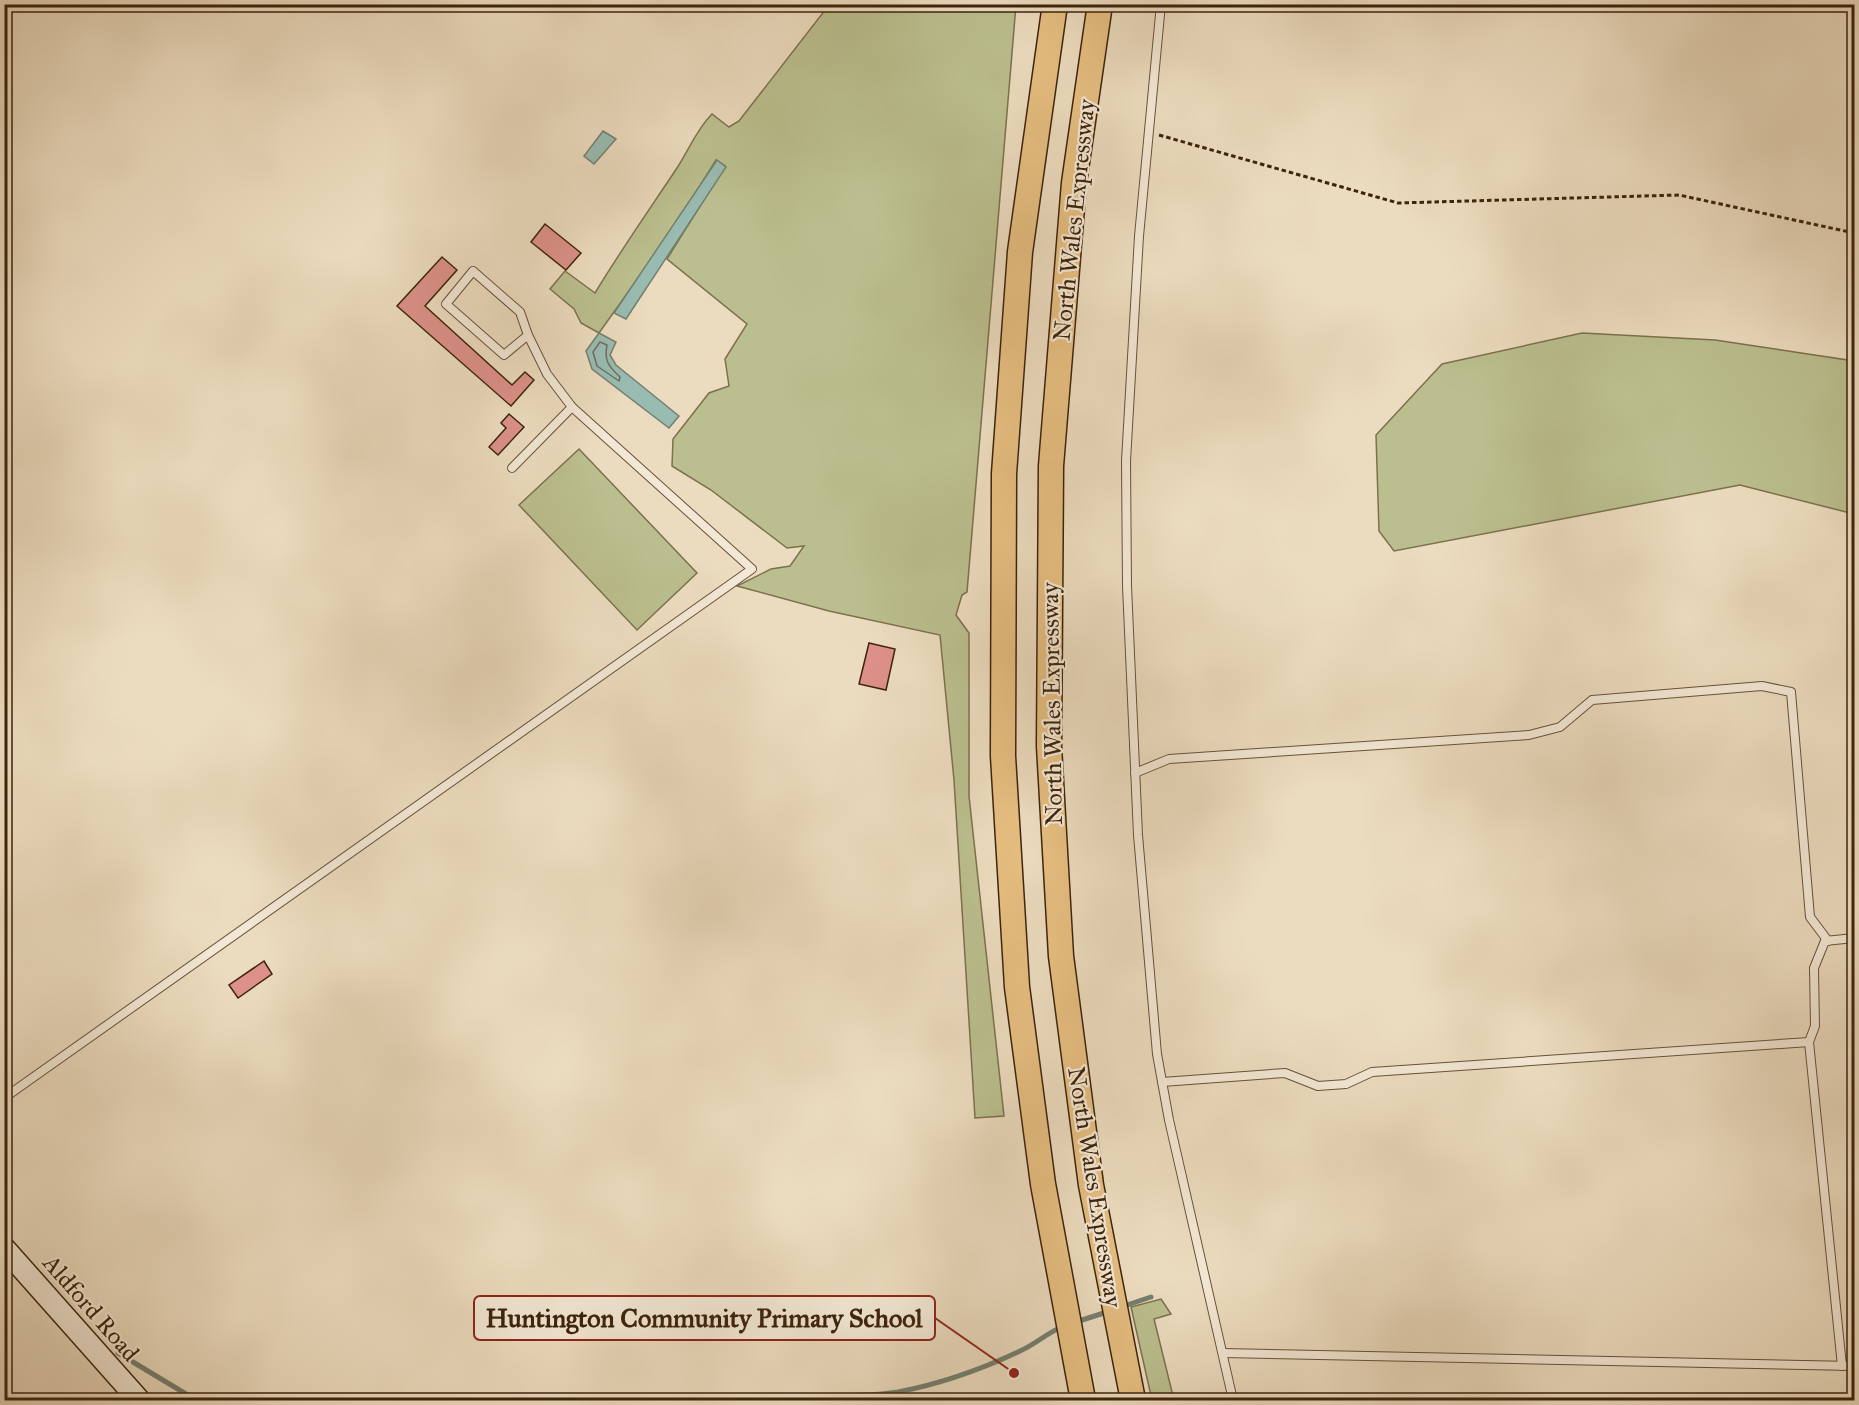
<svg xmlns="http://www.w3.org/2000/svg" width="1859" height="1405" viewBox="0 0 1859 1405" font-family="'IM FELL Great Primer',serif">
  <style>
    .green { fill: #bbbf8f; stroke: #7c714e; stroke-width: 1.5 }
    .water { fill: #99bcb2; stroke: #747f70; stroke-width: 1.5 }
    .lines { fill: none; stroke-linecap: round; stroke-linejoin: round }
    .shore { stroke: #6a7060; stroke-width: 1.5 }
    .stream { stroke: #747f70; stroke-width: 5 }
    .building { fill: #dd918a; stroke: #3c230d; stroke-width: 1.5 }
    .service-casing { stroke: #68513a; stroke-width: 10 }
    .secondary-casing { stroke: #3c230d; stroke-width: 24 }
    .trunk-casing { stroke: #3c230d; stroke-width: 27 }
    .path { stroke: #3c230d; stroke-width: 3; stroke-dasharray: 4.5 3; stroke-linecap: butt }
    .service { stroke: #f3e8d5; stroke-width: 8 }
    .secondary { stroke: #f3e8d5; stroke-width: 21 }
    .trunk { stroke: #e6be80; stroke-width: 24 }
    .labels { text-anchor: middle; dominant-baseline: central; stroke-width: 4.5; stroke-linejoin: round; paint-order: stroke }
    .street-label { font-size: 24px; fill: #3c230d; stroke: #f3e8d5 }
    .leader { fill: none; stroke: #8f2418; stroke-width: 2 }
    .callout-dot { fill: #8f2418; stroke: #f3e8d5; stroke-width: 2 }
    .callout { fill: #f3e8d5; stroke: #8f2418; stroke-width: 2 }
    .callout-label { font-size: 26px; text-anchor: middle; font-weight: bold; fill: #3c230d }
  </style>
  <rect width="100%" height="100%" fill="#ecdcbf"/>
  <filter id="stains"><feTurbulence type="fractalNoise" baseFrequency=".00333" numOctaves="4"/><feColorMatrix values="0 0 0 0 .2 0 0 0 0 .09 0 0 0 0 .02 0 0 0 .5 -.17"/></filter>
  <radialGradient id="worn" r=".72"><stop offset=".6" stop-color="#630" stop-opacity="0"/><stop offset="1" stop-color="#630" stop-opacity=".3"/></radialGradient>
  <!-- green -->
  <g class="green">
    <path d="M829 5H1016L967 592 962 595 956 615 969 633V796L1004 1116 975 1118 954 780 940 635 829 611 737 586 771 569 790 566 804 546 787 548 711 490 672 466 673 439 709 393 729 386 725 359 747 324 667 259 725 166 716 160 673 229 599 333 581 323 574 309 550 289 565 271 595 293C621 250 649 210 677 168 689 150 696 130 712 114L729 127 739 121Z"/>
    <path d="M1582 333 1715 340 1854 361V514L1740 485 1394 551 1379 531 1376 435 1442 364Z"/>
    <path d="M579 449 697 573 637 630 519 505Z"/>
    <path d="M1161 1299 1171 1314 1154 1319 1174 1400H1152L1131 1307Z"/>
  </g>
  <!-- water -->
  <g class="water">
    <path d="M603 131 616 139 594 164 584 156Z"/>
    <path d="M717 160 726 167 626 319 614 313Z"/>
    <path d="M599 333 616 342 610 355 616 365 679 416 669 428 592 369 586 351Z"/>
  </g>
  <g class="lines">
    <!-- shore -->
    <path class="shore" d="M600 342 607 345C604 360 608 366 620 377L619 381 597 366 593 352Z"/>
    <!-- stream -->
    <g class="stream">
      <path d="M1121 1307 1151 1297"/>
      <path d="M1076 1322 1110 1311"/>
      <path d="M118 1353 196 1400"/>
      <path d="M755 1400C801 1391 851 1400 898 1392 939 1384 982 1369 1020 1351 1036 1344 1048 1332 1064 1326"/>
    </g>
  </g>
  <!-- building -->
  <g class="building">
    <path d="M545 224 581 253 566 270 531 242Z"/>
    <path d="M442 257 457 270 425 306 512 385 525 372 534 380 511 406 397 306Z"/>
    <path d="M509 414 524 427 498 455 489 447 506 428 501 423Z"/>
    <path d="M869 643 895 649 886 690 859 684Z"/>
    <path d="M264 961 272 974 238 998 229 985Z"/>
  </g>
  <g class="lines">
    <!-- service casing -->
    <g class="service-casing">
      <g id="service">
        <path d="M1161 4 1139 236 1126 461 1127 586 1138 835 1157 1054 1169 1120 1233 1400"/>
        <path d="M512 468 572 407"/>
        <path d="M1135 773 1169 759 1529 735 1560 727 1592 700 1762 686 1791 692 1810 917 1828 941"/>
        <path d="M1809 1042 1842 1366"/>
        <path d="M1162 1082 1285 1073 1318 1086 1346 1084 1372 1072 1809 1042 1815 1026 1814 968 1825 941 1854 938"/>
        <path d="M4 1098 752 569 572 407 547 374 528 335 520 312 473 271 446 304 504 355 528 335"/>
        <path d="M1223 1353 1854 1366"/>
      </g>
    </g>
    <!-- secondary casing -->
    <g class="secondary-casing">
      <path id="secondary" d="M4 1248 139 1400"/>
    </g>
    <!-- trunk casing -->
    <g class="trunk-casing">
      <g id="trunk">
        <path d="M1055 4 1020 252 1004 474 1003 756 1017 987 1043 1184 1083 1400"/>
        <path d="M1100 4 1074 183 1051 466 1049 746 1061 956 1091 1185 1133 1400"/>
      </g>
    </g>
    <!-- path -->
    <path class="path" d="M1159 135 1398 203 1679 195 1854 233"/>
    <!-- service -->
    <use href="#service" class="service"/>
    <!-- secondary -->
    <use href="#secondary" class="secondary"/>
    <!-- trunk -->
    <use href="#trunk" class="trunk"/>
  </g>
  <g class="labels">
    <!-- street labels -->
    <g class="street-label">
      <text transform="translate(1074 220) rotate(-84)">North Wales Expressway</text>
      <text transform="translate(1052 704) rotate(-91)">North Wales Expressway</text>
      <text transform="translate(1095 1187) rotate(81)">North Wales Expressway</text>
      <text transform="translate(91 1308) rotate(49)">Aldford Road</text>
    </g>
  </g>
  <!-- callouts -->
  <path class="leader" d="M1014 1373L935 1318"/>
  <circle class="callout-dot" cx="1014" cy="1373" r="6"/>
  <rect class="callout" x="474" y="1296" width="461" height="44" rx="6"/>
  <g class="callout-label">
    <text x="704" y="1327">Huntington Community Primary School</text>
  </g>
  <!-- margin -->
  <rect width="1859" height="1405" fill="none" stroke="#ecdcbf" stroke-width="24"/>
  <rect x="6" y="6" width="1847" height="1393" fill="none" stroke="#3c230d" stroke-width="3"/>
  <rect x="12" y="12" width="1835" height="1381" fill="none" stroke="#3c230d" stroke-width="1.5"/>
  <rect width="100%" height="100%" filter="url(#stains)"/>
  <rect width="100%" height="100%" fill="url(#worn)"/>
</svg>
